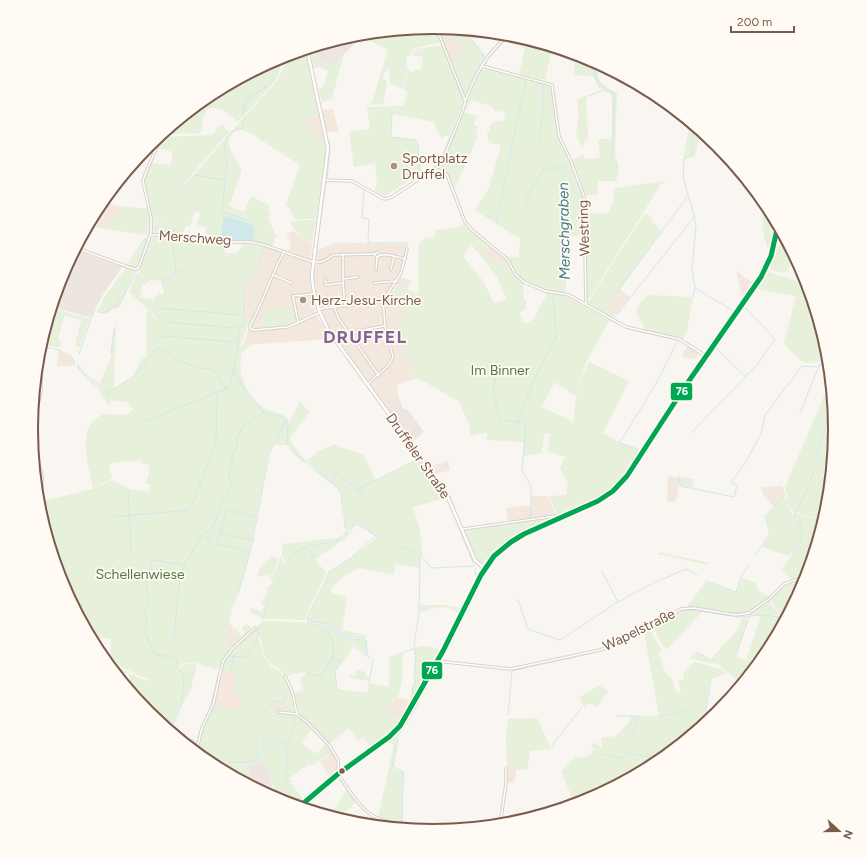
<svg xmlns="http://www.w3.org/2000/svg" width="867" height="859" viewBox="0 0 867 859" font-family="Figtree,sans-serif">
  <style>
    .residential { fill: #f2e8de; fill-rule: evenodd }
    .commercial { fill: #f6e8e1 }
    .industrial { fill: #ede5e0 }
    .green { fill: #e7f0db; fill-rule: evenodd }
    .water { fill: #d0e8ea }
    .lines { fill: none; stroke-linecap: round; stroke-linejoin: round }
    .stream { stroke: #d0e8ea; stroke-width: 1 }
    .street-casing { stroke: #d7d1cb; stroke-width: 3.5 }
    .secondary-casing { stroke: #d9d2cb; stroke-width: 4.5 }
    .street { stroke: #fefefd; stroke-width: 1.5 }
    .secondary { stroke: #fefefd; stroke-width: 2.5 }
    .bus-1-casing { stroke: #fffaf3; stroke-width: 8 }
    .bus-1 { stroke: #00a651; stroke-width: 5 }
    .poi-dot { fill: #a69286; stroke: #fffaf3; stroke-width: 1.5 }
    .bus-dot { fill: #7a5c4d; stroke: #fffaf3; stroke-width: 1.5 }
    .labels { text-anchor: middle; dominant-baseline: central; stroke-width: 3.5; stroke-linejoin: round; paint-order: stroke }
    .poi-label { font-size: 14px; fill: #7a5c4d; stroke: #fffaf3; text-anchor: start }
    .street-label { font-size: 14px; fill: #7a5c4d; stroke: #fffaf3 }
    .park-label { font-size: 14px; fill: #537a41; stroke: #fffaf3 }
    .water-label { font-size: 15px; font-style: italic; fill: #437c86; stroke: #fffaf3 }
    .district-label { font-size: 18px; font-weight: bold; letter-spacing: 1px; fill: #846695; stroke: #fffaf3 }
    .rim { fill: none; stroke: #7a5c4d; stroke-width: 2 }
    .line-badge { stroke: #fffaf3; stroke-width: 1.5 }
    .badge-label { font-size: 11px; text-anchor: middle; font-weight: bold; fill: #fff }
  </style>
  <rect width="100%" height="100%" fill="#f9f5f0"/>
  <!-- residential -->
  <g class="residential">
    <path d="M447 30H454L456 32 455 38 466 47 452 64 448 56 439 32Z"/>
    <path d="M333 109 339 132H327L322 110Z"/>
    <path d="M319 115 324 136H319V134L312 135 307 131 306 116Z"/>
    <path d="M104 199V204L120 206 119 220H109L107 229 96 227 98 220 92 218 99 206Z"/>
    <path d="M293 231 312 244 311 260 288 252 291 242 286 234Z"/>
    <path d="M339 242 350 243 408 244 401 273 385 298 322 307 319 305 315 282 317 250Z"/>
    <path d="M265 246 280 252 282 254 268 281 261 302 252 320 244 317 243 297 246 287 256 270Z"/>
    <path d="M490 246 507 261 504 265H496L483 254Z"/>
    <path d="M285 253 310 262 311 264 310 285 315 311 319 320 331 339 243 345 248 331 263 303 270 282ZM287 308 288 309 262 321 267 309 272 311Z"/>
    <path d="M736 271 755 284 743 301Z"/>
    <path d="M400 277 411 281 407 290 396 285Z"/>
    <path d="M620 289 630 297 616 315 606 307Z"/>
    <path d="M381 302 384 305 405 311 404 318 397 321 408 358 415 368 408 373 418 378 397 384 399 398 387 408 330 330 321 311 322 309Z"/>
    <path d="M687 346 699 354 695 359 682 357Z"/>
    <path d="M59 350 72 355 75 366H57Z"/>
    <path d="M35 387 40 388 33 422H32Z"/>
    <path d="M448 461 450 470 436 474 429 466Z"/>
    <path d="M668 476 678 478 679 486 676 500 674 502 667 501Z"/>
    <path d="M782 486 785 494 774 507 764 496 761 487Z"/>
    <path d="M531 496H548L555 513V515L508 521 506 508 518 506H531Z"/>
    <path d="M230 624H231V626L234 628 232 632 241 640 233 648 225 642Z"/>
    <path d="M398 698 412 701 400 720 383 711 385 706Z"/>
    <path d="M274 700 285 703V714L274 713 266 708Z"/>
    <path d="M333 752 338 761V769L337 771 330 777 320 762Z"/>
    <path d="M507 763 516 764 515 768 516 769 515 783H507Z"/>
  </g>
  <!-- commercial -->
  <path class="commercial" d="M222 670 237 676 235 693 243 696 240 708 229 709 214 704Z"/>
  <!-- industrial -->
  <g class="industrial">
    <path d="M359 34 360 39 332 65 322 61 314 52 311 53 310 48Z"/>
    <path d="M75 250 122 267 100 299 92 318 52 307 62 275Z"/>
    <path d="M399 398 403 409H407L424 432 412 442 387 408Z"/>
    <path d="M259 762 267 768 271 776 273 798 249 785 248 765Z"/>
  </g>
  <!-- green -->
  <g class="green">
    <path d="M434 27 440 43 415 48 412 50 411 55 407 56 406 65 408 69 402 89 390 83 389 67 382 77 387 83 383 104 371 105 388 50 363 37 366 34 378 33 379 34 381 32Z"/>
    <path d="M438 27 465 30 486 58 466 95H464L452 64 466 47 455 40 456 32H454L453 30 439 32Z"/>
    <path d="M511 35 548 46 549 50V46L552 47 545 80 519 74 525 48 507 39Z"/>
    <path d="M442 45 453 70 463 100 462 105 450 135 441 138 434 122 392 114 390 137 416 140 418 145 421 176 414 179V177L384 197 374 191 377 185 374 155V164L354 167 349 132 370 129 367 107 403 106 408 92 403 89 408 71 414 72 415 69 420 70 422 68 423 57 412 55 414 50 417 49Z"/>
    <path d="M305 50 319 115 306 117 307 131H312V135L319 134 320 136H324L326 153 316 219H295L288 206 285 207 300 165 249 132C238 128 233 130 228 141L230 150 242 170 229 206 244 212 251 196 271 206 267 211 271 214 268 218 275 234 277 235 272 246 253 241H222L205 238 206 227 196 225 201 213 194 212 190 227 186 226 182 235H154V228L173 200 221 143 277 81 290 54ZM227 216 242 221 253 226 251 240H223Z"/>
    <path d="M314 52 322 61 332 65 344 54 332 98 322 103 318 88 323 87 328 71 320 67 313 68 311 53Z"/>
    <path d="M585 57 596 62C599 83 598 83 617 93L615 154 619 168 616 181H598L597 195H585L572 160 583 155 584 159 600 158 598 139H612V95L598 87 593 76 573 75 575 63 585 64Z"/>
    <path d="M269 63 279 67V72L275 77 277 79 238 122C227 112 222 106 207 109 203 117 202 124 201 133L167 134 165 132 210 95Z"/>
    <path d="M483 69 526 79 495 223 475 210 489 188 501 145 489 143 487 132 490 131 489 125H492V122L505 120 504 111 495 112 492 106 470 100 467 110 465 109 466 102Z"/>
    <path d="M526 79 549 85 550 87 557 136 571 165 561 167 564 295 610 320 588 358 582 374 576 396 554 382 542 407 574 422C573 403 580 378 589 362L629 381 603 433 619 442 642 451C618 490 602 499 559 516L557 515 549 496 566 495 568 482 560 468 565 457 548 451 550 434 544 433 542 453 523 456 524 442 487 440V432L471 436 468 422 459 402 408 372 415 368 409 358H407L397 323V321L403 318V317L405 315 403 313 405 311 386 305V300L396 285 418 294 419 243 426 238 435 237V230L453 228 464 225 490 246 483 254 496 265 499 262 504 265 507 261C513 270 516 277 525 283L523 287 524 299 527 301 525 306 527 308 519 314 522 317 521 321 527 323 535 318 539 308 545 298 547 290 529 283 519 277 505 256 519 257 520 239 496 224ZM471 244 498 278 507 300 494 303 483 281 463 256Z"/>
    <path d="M586 96 588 139H585L583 147H581L576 134 579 117 577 100Z"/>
    <path d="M463 112 477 116 474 125 478 127 476 132 477 138 454 190 443 166V163Z"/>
    <path d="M690 122 701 131 695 157 683 159Z"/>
    <path d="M222 124 229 132 192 174 152 226 151 214 144 180 150 163 171 165 173 152 157 148 162 137 213 135 215 131Z"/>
    <path d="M571 166 582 194 584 236H564L562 168Z"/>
    <path d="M667 181 661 184 590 297 587 300 585 213 607 214C613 206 614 197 615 188Z"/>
    <path d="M757 193 768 206 776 221 769 255 764 235 762 215Z"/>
    <path d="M120 206 148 209C150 219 151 226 146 235L107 229 109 219 119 220Z"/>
    <path d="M646 214 652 217 651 221 658 227 661 232 607 307 615 314 612 318 589 306 588 302 592 296 643 216Z"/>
    <path d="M301 220H316L312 243C303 237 294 233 290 222Z"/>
    <path d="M167 237 204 241 225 245V253H237L244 243 264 247 255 269 245 286 242 301 243 317 252 320 246 330 241 345 255 344 248 347 241 354C241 360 240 367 241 373 244 386 254 403 266 409 274 413 285 412 289 422L300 402 310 412 290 437 291 443 306 461 319 451 335 444 342 448 363 454 376 481 419 459 445 498 413 507 419 526 423 558H421C414 550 407 548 396 547 392 540 384 540 377 536 370 532 364 527 357 523L355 524 350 530 346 528 341 493 336 486 330 482 334 476 338 475 351 484 338 474 334 476 329 481 306 461 304 462 293 453 289 445H274L285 420 268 454 257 516 235 512 257 517 252 540 225 534 252 540 250 551 217 545 249 552 239 592 233 606 230 607 232 610 229 623 230 624 225 642 233 648 222 661 220 667H217V670C201 666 192 657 178 667L179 669C185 664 190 662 197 665L190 692 183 703H181L172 725 171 732 149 714 131 692 129 673H115L108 665 109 662C122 668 135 678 149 681L150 679 142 677 108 660 110 654 111 639 97 637 94 645 62 583 52 551 43 508V502L45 501 92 489 112 480 127 488 138 491 142 490 148 492 150 485 145 483 148 476 149 464 141 463V460L112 463 110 465 109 468 112 478 93 488C89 470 80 440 91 424 94 420 99 417 103 414L127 415 134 408 129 407 128 402H120L119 401 111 400V404L108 405 98 389 106 392 84 374 77 366 78 364 86 374 100 384 112 354 111 353 115 324 116 327 114 388 108 393 133 377 140 361 146 356 147 310 157 320V318L129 292 138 271 147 284H142L140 298 154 300 156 296H158V294H165L162 281 151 280 147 283 139 270 151 238Z"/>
    <path d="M146 238 148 239 138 266 135 268 128 266Z"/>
    <path d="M778 246 792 250 795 256 788 268 789 270 784 273 770 269Z"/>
    <path d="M126 267 135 270 126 290 127 292 118 309 113 308C108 313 105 313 97 312L104 298Z"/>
    <path d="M768 272 803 283 807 281 825 342 820 361C800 367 797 357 784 343L796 296 758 289Z"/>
    <path d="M647 295 693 297 687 331 683 340 680 338 646 330 636 312 639 305Z"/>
    <path d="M287 307 288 309 294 308 296 321 286 326 262 329V321L267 309 272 311Z"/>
    <path d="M53 308 90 319 80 347 75 346 81 320 64 316 58 341 61 342 60 347 41 345 44 333 49 334Z"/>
    <path d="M831 380 833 396 815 465H816L833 399 836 430 828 508 825 519 808 516 796 512 807 489 795 514 790 508 785 487Z"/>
    <path d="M35 453 41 477V495L39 496 37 494 34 457Z"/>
    <path d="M678 476 694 479 692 488 680 485Z"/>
    <path d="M784 496 788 511 800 524 801 536V539L789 556 762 547 771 534 766 516Z"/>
    <path d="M796 513 807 517 825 519 812 561 804 567 806 577 791 579 782 569C793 552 812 535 794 516Z"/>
    <path d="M553 517 555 518 516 536 499 549 485 563 480 562 476 557 465 531 466 530Z"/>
    <path d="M346 530 349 532 343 538 304 547 287 560 286 562 282 555 283 544 336 538 343 535Z"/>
    <path d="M376 537 392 543 395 548C406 548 413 550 420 558V568L395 564 394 575 358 568C348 574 334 581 330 593L347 597 342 630 366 635V639L349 638 327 624 309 621 307 619 324 584 329 573H330L332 571 351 558 375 539Z"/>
    <path d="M344 539 315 559 326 573 304 620 264 619 266 610 288 560 300 550 309 546 313 557 312 546Z"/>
    <path d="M658 552 710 563 709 565 658 554Z"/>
    <path d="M272 557 279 559V558L273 573 264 575 261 577 257 575 260 568Z"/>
    <path d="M281 557 285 564 265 610 266 612 263 618 250 613 252 608 262 612 264 606 261 604 265 596 268 592 266 589 271 585 272 582 270 577 267 576 262 577 274 574Z"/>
    <path d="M741 578 757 583V590L770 597 753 610 740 614 687 607 706 581 737 592Z"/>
    <path d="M807 580 805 584 785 621 771 600C784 585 787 583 807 580Z"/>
    <path d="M769 601 781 616 766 615 780 617 785 622 768 653 741 687C732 674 723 668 711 659L737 630 743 617H747L746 618 748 619 736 655 727 666H728L736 656 746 661 761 615H765L750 616V614Z"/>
    <path d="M420 605H443L462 608 459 613C442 603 438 608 420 612Z"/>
    <path d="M686 610 703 611 667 649 662 644 653 627 675 613Z"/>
    <path d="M265 621 301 622 322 626 331 629 349 642 353 647 343 663H341L335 671 337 689 368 693 369 681 349 678 350 675 355 676 357 670 366 672V677H370V683L389 687V657L403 652 402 680 398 698 385 706 384 710 400 720C392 731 382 739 371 747L363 737 358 741 349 728 329 744 325 739 308 722 299 715 293 694 303 690 300 679 307 673 304 672 285 676C281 668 272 666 266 658 262 652 263 643 259 636L246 657 228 656 254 629Z"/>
    <path d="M247 624 251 627V629L241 640 232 632 234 628 239 630 238 631 241 636 245 632 242 629 244 625 246 626Z"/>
    <path d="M648 630 651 632 662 651 659 653 665 672 672 679 677 693 681 692 678 681 683 680 684 672 694 662 721 669 727 673 712 679 714 670H712L704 718 688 710 659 715 644 632Z"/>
    <path d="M258 638 264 657 271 666 280 671 290 688 287 689 284 701 289 689 295 713 285 712V703L274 700 265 708 261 714 266 708 274 713 294 714 296 715C295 727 289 732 287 744L257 733V758L250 762 228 763V772L226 773 210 764 197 753 202 733 214 704 229 709 240 708 243 696 235 693 237 676 222 670 225 662 228 656 246 657Z"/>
    <path d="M349 639 366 640 367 657 364 655Z"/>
    <path d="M422 646 431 647 440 650 412 701 409 700 415 679 414 677 415 659 414 648Z"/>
    <path d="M696 652 714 663 712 664 689 658Z"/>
    <path d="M601 684 608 691 597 707 589 703 585 708 579 698Z"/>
    <path d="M687 711 709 722 662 760 626 753 638 716H658Z"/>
    <path d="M297 715 313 728 303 740 304 741 302 744 314 753H317L326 743 333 752 311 766 309 764 288 779 303 799 295 806 273 798C274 784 272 770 259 762L248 765 249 785 227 774 228 764 250 762 258 759 259 749 258 735 285 744 287 756C286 749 287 741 290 734 294 727 297 724 297 715Z"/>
    <path d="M632 716 637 717 623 757 602 754 623 758 625 754 661 761 587 801 575 805 561 771 576 756 577 758 579 756 584 758 589 754H591L594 749 591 747 594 742 602 749 601 738 610 736 614 738C620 730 628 726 632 716Z"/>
    <path d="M537 718 551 749 530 751 527 770 515 769V764L507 763 506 739 508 719Z"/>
    <path d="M172 732 197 741 194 751 172 733Z"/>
    <path d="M396 734 397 750 393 767 394 769 404 772 402 824 378 818 394 744 387 742Z"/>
    <path d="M347 789 356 802 338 819 324 815 337 806Z"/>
    <path d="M377 820 390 824 410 828V830L376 826Z"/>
  </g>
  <!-- water -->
  <path class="water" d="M227 216 242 221 253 226 254 232 253 240H223L221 239 223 217Z"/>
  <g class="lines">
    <!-- stream -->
    <g class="stream">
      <path d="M472 40 486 58"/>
      <path d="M549 46V50"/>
      <path d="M594 61C596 82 595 83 614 94L613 145 611 160 617 167"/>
      <path d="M485 65 488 59 510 35"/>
      <path d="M485 68 542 83"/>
      <path d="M549 85 551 86 558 136 568 158"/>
      <path d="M585 97 604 90"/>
      <path d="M467 98 482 70"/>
      <path d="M244 111 247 103 260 91"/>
      <path d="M243 114V100C249 95 255 94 261 90 268 86 273 80 278 74L279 66 270 63"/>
      <path d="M392 114 391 137 416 140 418 145 420 173H426L439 164 450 137"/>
      <path d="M693 124 692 129 693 134 691 156 684 159 683 178 692 208 696 225 692 268 695 288 693 297"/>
      <path d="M243 125 245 117"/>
      <path d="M243 127 242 129C225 129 222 148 227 161L222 211 246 220 253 225 256 232 254 240 265 243"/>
      <path d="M323 132 325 138"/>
      <path d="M539 142 543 111V83"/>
      <path d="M327 178 330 151 329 141"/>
      <path d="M364 189 362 218 369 219 368 243H408"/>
      <path d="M526 205V200L542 171 561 167"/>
      <path d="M496 223 526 79"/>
      <path d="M152 233C154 219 184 187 194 175L225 180"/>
      <path d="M172 234 175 229"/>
      <path d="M147 236 150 232"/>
      <path d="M774 237 777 221"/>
      <path d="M172 238 176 272"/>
      <path d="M315 259 326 183"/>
      <path d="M135 268 127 265 146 237"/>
      <path d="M768 268 774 253 779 227"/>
      <path d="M164 280 181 270"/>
      <path d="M162 281 165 293 163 294"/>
      <path d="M314 284 315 265"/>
      <path d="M757 287 766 272"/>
      <path d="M695 288 735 312"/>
      <path d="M616 293 688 196"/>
      <path d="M747 302 755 289"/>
      <path d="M158 308 241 315"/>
      <path d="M98 312C101 312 104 313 107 312 120 305 131 284 136 270"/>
      <path d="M739 312 744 306"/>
      <path d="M615 317 694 217"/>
      <path d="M612 321 632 330 678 340 656 384 620 442V443L637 449 632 461 634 463"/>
      <path d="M164 322 237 328"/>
      <path d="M240 329 244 323 243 294 245 286 256 269 264 247"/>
      <path d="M239 330 238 346 234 369 235 374 249 396 264 413 280 416 286 419 288 423 287 444"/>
      <path d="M724 334 738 314"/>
      <path d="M162 336 236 342"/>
      <path d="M40 346 60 350"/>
      <path d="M716 348 746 377"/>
      <path d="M111 353 114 329"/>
      <path d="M79 354 91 319"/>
      <path d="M709 356 722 337"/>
      <path d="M73 358 75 363"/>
      <path d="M821 362 826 342"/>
      <path d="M77 365C83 377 97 387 108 393L135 375 157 348C162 349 166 353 171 356 186 365 196 368 213 369L226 388H229L234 369"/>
      <path d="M495 378 493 392 500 420 516 422"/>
      <path d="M386 408 391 415"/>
      <path d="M800 413 820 364"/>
      <path d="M669 414 707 358"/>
      <path d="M393 417 400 427"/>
      <path d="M142 423 228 388"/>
      <path d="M663 423 668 415"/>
      <path d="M402 430 404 432"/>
      <path d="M691 433 757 365 775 339 746 308"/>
      <path d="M406 434 434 473"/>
      <path d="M289 445 295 454 339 489 341 493 343 515"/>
      <path d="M423 465 427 470"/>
      <path d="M815 465 833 398"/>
      <path d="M430 473 431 475"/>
      <path d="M436 476 448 492 456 512"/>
      <path d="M433 477 446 498"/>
      <path d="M678 477 680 486 734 497 737 486 731 482"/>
      <path d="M732 481 745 463 761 434 765 415 802 366 815 367 829 362"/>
      <path d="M330 482 334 476 338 474 357 490 418 459"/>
      <path d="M809 482 814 471"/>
      <path d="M128 491 131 552"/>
      <path d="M358 491 368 502"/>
      <path d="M609 497 624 483 638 464"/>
      <path d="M786 498 789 511 800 524 802 536 801 540 793 552"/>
      <path d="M448 501 459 528"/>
      <path d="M588 508 605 499"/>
      <path d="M794 516 807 489"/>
      <path d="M110 517 190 510 216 442 217 395"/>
      <path d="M344 517 345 528 347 530"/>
      <path d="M531 518V486L522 470 526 425 517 422 535 378 556 338 553 291 565 292 562 167 571 165 569 160"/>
      <path d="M560 520 585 509"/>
      <path d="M223 522 227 510 257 517"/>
      <path d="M460 531 468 550"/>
      <path d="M464 532 466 537"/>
      <path d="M220 533 222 526"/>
      <path d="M518 539 557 521"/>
      <path d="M218 541 220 533 253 540 269 454 286 419"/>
      <path d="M216 544 250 552 253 540"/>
      <path d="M469 553 473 563"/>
      <path d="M756 554 770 534 765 516 785 495"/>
      <path d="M312 557V554L310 546 344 539 356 524C364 527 369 532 376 536 383 540 392 540 396 548 407 548 413 550 420 558L419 612 414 646"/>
      <path d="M424 559 431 568 474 566"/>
      <path d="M286 563C291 555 301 548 309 546"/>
      <path d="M191 567 213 545 206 536"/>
      <path d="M475 569 476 576"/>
      <path d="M602 571 618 602"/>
      <path d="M706 581 736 592 741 577 748 566"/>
      <path d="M324 583 329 572 351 558 375 536"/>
      <path d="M654 583 686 569 697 575"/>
      <path d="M479 584C488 567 499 553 515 541"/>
      <path d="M323 585 307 618 308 621 327 624 349 639 366 640 368 657 372 658"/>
      <path d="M239 591 250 552"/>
      <path d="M468 595 473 585"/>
      <path d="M472 597 478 586"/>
      <path d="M518 600 528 629 560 640 618 602 651 584"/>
      <path d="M678 611 692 610 738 617 762 615 780 617 784 622 786 621"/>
      <path d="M266 612 265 610 286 564"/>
      <path d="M262 621 265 614"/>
      <path d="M456 621 466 599"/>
      <path d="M308 623 326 626C332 637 337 652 330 662 326 667 323 670 322 676L308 674"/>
      <path d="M459 623 471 599"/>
      <path d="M653 626 664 620"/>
      <path d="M328 627 349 641 357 650"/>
      <path d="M258 628 263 623"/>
      <path d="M257 630 259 635"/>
      <path d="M174 640 179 584 184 566"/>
      <path d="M414 648 416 656 414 677 416 679 412 690 415 697"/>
      <path d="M442 649 454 625"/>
      <path d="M445 650 458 626"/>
      <path d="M404 652 413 649"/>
      <path d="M697 652 716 663"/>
      <path d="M234 656 231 670 235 674"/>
      <path d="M333 657 341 663 335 671 337 689"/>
      <path d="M440 660 444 653"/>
      <path d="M556 661 606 650 645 631"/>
      <path d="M728 666 736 655 749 617"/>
      <path d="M178 667 175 657H170L154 654 145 632 147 622 144 613 149 598 145 578 149 569H152V560L184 565 204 533 208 531 216 521 223 500 227 497 229 492 231 482 229 475 233 454 237 446V438L240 432 245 424 264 412"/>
      <path d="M222 670 228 656 246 657 258 638"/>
      <path d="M370 678 373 660"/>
      <path d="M290 689 293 697"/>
      <path d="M420 695 438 664"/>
      <path d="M412 702 440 651"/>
      <path d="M209 712 219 673"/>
      <path d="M261 714 274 700 277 702H284L288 689 289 688"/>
      <path d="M508 715 512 671 551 662 554 663"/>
      <path d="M617 716H638L625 753 662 760"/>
      <path d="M658 716 687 711 709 722"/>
      <path d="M704 719 713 670"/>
      <path d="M172 733 173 725 182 703 184 675 179 669"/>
      <path d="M397 743 398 735 408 721 419 703V700"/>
      <path d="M286 744 287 758 286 780 290 781"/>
      <path d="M397 745 393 766 403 772 402 824"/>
      <path d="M551 747 582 707"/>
      <path d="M371 748C385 737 397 728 406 713"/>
      <path d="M195 752 202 727"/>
      <path d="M365 752 368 750"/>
      <path d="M603 754 623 758 625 753"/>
      <path d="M356 759 363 754"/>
      <path d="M351 766 385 742"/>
      <path d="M227 773 228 772V763L248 762 258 759 257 734 287 745C290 734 296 726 296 715"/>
      <path d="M341 774 349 768"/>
      <path d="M331 781 337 777"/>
      <path d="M296 806 303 800"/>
      <path d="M300 808 306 803"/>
      <path d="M398 826V829"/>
    </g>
    <!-- street casing -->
    <g class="street-casing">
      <g id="street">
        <path d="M436 27 465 100"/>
        <path d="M482 66 552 85 559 136 570 159 584 196 586 305"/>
        <path d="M440 167 447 175 465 222 472 230 508 260 515 274 524 282 545 291 569 295 626 327 679 339 706 356"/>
        <path d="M325 180 352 181 384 199 390 198 436 168 440 167 463 110C466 95 478 70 487 58 493 50 501 42 508 34"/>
        <path d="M151 235H182L222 242H251L264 245 310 261 320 262 326 260 333 255 374 254 377 257C384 252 397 257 405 259"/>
        <path d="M76 248 134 269H137L139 267 151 233V218L143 181 145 175 162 134"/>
        <path d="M284 252C270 276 264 302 250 325V328L254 330 288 327 319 313"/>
        <path d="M343 254V283L345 306"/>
        <path d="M374 254 377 252 380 255"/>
        <path d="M391 269 394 256"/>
        <path d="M376 270 377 257"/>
        <path d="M273 275 292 283"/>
        <path d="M325 279 326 285 343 283"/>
        <path d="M343 279 358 277"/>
        <path d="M374 283 397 281"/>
        <path d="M383 301 401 273 407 249"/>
        <path d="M334 307 339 319 379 376"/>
        <path d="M318 309 383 301"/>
        <path d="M298 322 293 296 313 294"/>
        <path d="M350 335 358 331 384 326"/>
        <path d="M37 365 41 375V392L34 422 32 436 42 476V515L46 532"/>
        <path d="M367 384 388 366 393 357 385 326 383 301"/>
        <path d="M463 529 556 516 558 519"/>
        <path d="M103 658 108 660"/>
        <path d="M437 661 511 669 600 650 606 648 650 627 681 609 694 608 736 615 749 613 769 599 784 584 795 580 807 578"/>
        <path d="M285 676 292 691 297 714"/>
        <path d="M278 712 297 714 308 723 329 745 338 760 339 773"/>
        <path d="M196 752 202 728 213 705 223 661 233 648 255 628"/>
        <path d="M338 774C346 786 354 799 364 809 381 826 414 827 437 832"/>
        <path d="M500 825 506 783V769"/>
      </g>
    </g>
    <!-- secondary casing -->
    <g class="secondary-casing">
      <g id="secondary">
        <path d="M307 49 328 148 312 274C313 297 318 311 329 331L446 493 475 560 485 569"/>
        <path d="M299 807 338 774 389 737 400 726 443 651 481 575 494 556 511 542 524 534 598 501 613 491 627 476 684 388 761 277 771 256 778 225"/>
      </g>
    </g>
    <!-- street -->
    <use href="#street" class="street"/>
    <!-- secondary -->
    <use href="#secondary" class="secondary"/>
    <!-- bus-1 casing -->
    <g class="bus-1-casing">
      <path id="bus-1" d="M299 807 338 774 389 737 400 726 443 651 481 575 494 556 511 542 524 534 598 501 613 491 627 476 684 388 761 277 771 256 778 225"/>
    </g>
    <!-- bus-1 -->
    <use href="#bus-1" class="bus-1"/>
  </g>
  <!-- markers -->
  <g class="poi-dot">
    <circle cx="394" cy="166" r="4"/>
    <circle cx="303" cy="300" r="4"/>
  </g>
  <circle class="bus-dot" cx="342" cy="771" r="3.5"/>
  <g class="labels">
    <!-- poi labels -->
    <g class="poi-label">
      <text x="402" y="158">Sportplatz<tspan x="402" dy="16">Druffel</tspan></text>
      <text x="311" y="300">Herz-Jesu-Kirche</text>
    </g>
    <!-- street labels -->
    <g class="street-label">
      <text transform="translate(584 228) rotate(-92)">Westring</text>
      <text transform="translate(195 238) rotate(4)">Merschweg</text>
      <text transform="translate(418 456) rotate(55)">Druffeler Straße</text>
      <text transform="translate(639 630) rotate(-26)">Wapelstraße</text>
    </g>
    <!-- park labels -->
    <g class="park-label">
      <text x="500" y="370">Im Binner</text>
      <text x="140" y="574">Schellenwiese</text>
    </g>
    <!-- water labels -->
    <g class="water-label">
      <text transform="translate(564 231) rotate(-91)">Merschgraben</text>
    </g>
    <!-- district labels -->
    <g class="district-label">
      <text x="365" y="337">DRUFFEL</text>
    </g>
  </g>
  <!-- crop -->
  <path d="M0 0H867V859H0ZM38 429a395 395 0 1 1 790 0a395 395 0 1 1-790 0Z" fill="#fffaf3" fill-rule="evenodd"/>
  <path class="rim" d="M38 429a395 395 0 1 1 790 0a395 395 0 1 1-790 0Z"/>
  <g class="line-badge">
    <rect x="670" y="382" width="23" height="19" rx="4" fill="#00a651"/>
    <rect x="421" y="661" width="22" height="19" rx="4" fill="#00a651"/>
  </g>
  <g class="badge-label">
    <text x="682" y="395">76</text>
    <text x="432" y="674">76</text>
  </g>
  <!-- north arrow -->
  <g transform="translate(839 831) rotate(111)" stroke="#fffaf3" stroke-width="3" paint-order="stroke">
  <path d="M0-3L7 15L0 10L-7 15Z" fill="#7a5c4d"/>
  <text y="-6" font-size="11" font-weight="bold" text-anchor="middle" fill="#7a5c4d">N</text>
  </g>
  <!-- scale -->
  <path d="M731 26v6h63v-6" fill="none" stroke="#7a5c4d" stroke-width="2"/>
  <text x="737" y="26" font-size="12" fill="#7a5c4d" stroke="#fffaf3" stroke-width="3" paint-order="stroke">200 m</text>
</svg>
